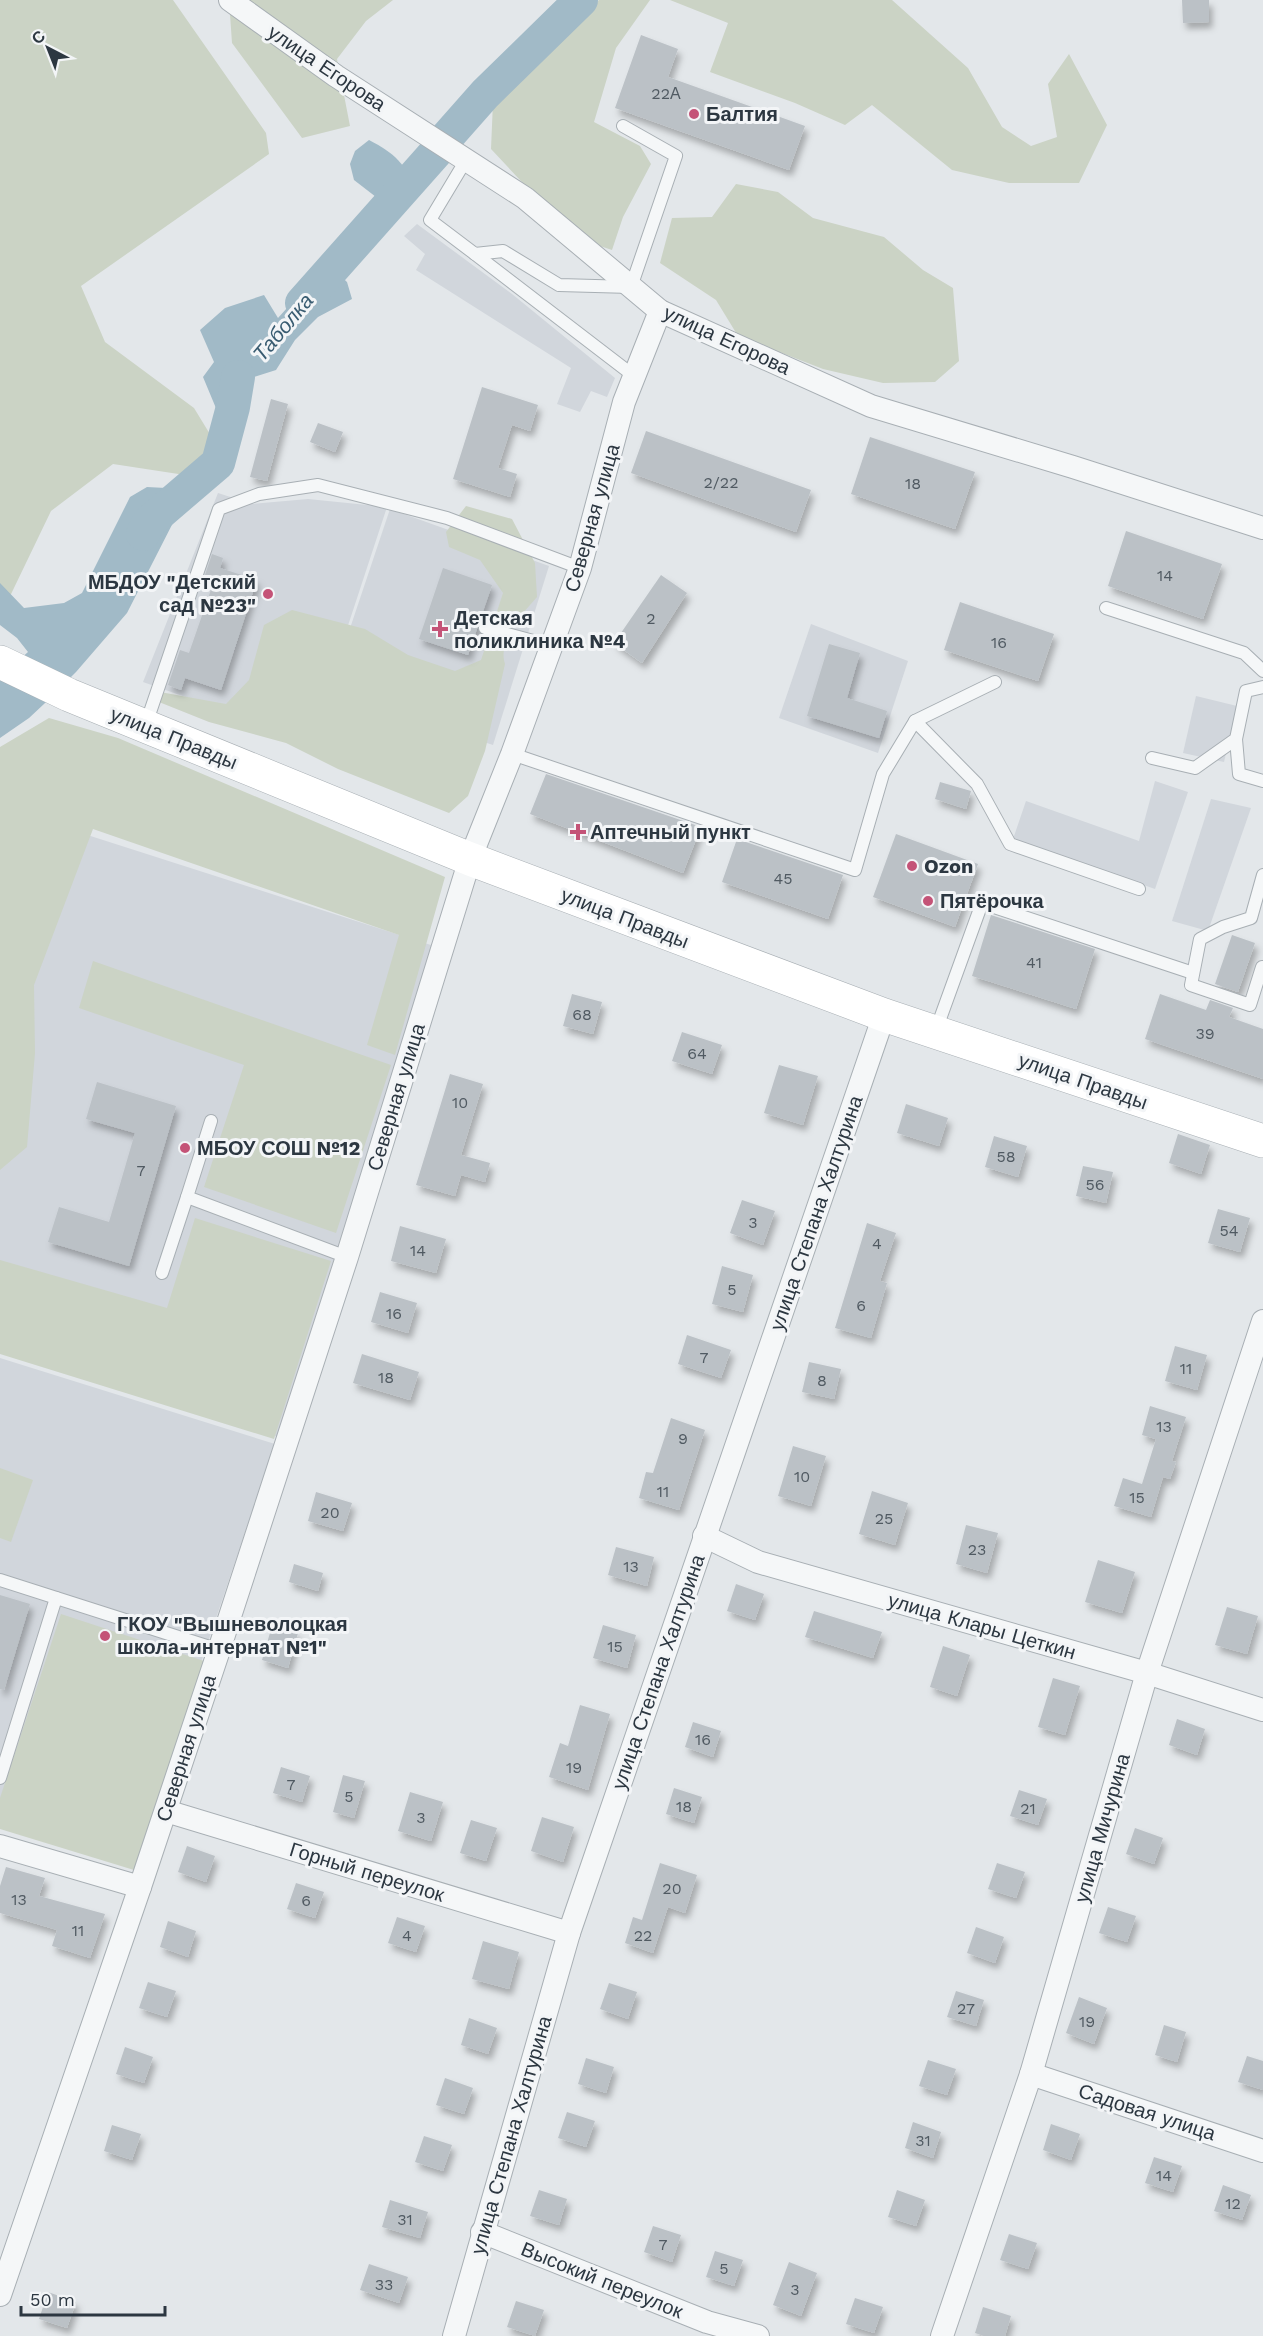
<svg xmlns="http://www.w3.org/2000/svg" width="1263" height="2336" viewBox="0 0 1263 2336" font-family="'Work Sans',sans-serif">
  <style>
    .built { fill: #d1d6dc }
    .green { fill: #cbd3c5 }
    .water { fill: #a1bac7 }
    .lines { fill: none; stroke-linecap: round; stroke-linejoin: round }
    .river { stroke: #a1bac7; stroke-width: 34 }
    .building { fill: #bbc1c6; filter: url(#shadow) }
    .lane-casing { stroke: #a8afb4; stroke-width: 14 }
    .street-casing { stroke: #a8afb4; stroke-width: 24 }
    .secondary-casing { stroke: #a8afb4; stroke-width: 34 }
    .lane { stroke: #f5f7f8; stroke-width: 12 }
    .street { stroke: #f5f7f8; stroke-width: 22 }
    .secondary { stroke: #fff; stroke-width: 33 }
    .poi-dot { fill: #c45377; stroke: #f3f5f7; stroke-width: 2 }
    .labels { text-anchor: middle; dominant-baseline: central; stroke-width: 6; stroke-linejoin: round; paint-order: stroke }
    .number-label { font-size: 16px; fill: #505a62 }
    .street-label { font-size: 20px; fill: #2c3741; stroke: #f3f5f7 }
    .poi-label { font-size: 20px; font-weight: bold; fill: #2c3741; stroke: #f3f5f7; text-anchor: start }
    .water-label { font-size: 21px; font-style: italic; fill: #395c71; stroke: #f3f5f7 }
  </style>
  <defs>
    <filter id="shadow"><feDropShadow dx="3.5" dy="6" stdDeviation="3" flood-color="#0004"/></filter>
  </defs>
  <rect width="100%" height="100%" fill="#e3e7ea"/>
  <!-- built -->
  <g class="built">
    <path d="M417 224 512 294 615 378 607 397 591 391 580 412 557 404 571 368 416 270 425 254 404 236Z"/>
    <path d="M218 493 252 504 308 499 387 507 310 741 143 682Z"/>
    <path d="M390 509 549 566 493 745 329 691Z"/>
    <path d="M811 624 908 661 878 753 779 718Z"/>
    <path d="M1196 696 1237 706 1224 762 1183 753Z"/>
    <path d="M1155 781 1188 792 1155 889 1013 839 1026 801 1139 841Z"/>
    <path d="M1211 799 1251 808 1208 931 1172 921Z"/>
    <path d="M0 807 434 946 278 1437 0 1351Z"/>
    <path d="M0 1358 275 1444 132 1866 0 1828Z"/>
  </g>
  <!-- green -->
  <g class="green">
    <path d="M0 0H173L266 133 269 154 81 286 105 342 194 408 216 444 185 475 113 464 51 511 0 617Z"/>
    <path d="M229 0H393L366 21 337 59 350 126 302 138 232 43Z"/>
    <path d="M599 0H650L616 48 594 122 640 146 651 164 623 217 612 250 588 242 550 212 491 149 493 102Z"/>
    <path d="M670 0H892L968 68 1002 127 1031 146 1057 137 1048 84 1069 54 1107 125 1079 183H1009L952 170 872 105 845 125 795 103 710 72 728 23Z"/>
    <path d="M736 184 778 192 813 218 884 237 923 270 953 288 959 361 935 382 883 383 823 369 738 336 716 300 660 263 672 218 712 217Z"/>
    <path d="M466 506 512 519 535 563 537 597C523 613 497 640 505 664L485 751 468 796 449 813 338 769 286 743 209 722 159 702 160 692 226 704 249 680 264 625 292 610 365 629 408 655 455 671 481 660 503 593 480 560 449 547 446 532Z"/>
    <path d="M49 718 118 738 445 877 395 1055 367 1045 399 935 93 829 34 985 35 1053 27 1147 0 1170V747Z"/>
    <path d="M93 961 391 1065 336 1233 204 1187 244 1065 79 1008Z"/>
    <path d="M195 1218 331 1261 274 1439 0 1354V1260L167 1308Z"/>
    <path d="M0 1468 33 1480 11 1542 0 1538Z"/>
    <path d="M61 1614 204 1661 134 1870 0 1829V1798Z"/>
  </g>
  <!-- water -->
  <g class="water">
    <path d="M369 140C394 153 407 164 415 192L403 204 376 197 354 180 350 164 355 151Z"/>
    <path d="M333 269 347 282 352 299 318 317 295 340 276 370 242 381 234 422 223 425 203 377 214 362 200 330 225 308 264 295 278 318 314 278Z"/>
    <path d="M147 487 166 488 180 509 127 613 76 672 44 704 29 718 0 738V677L28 652 17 638 0 625V583L24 608 64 603 82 593 130 497Z"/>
  </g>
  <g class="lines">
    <!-- river -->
    <g class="river">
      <path d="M447 137 485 94 581 0"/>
      <path d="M302 303 436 152"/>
      <path d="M143 534 148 523 218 463 233 407 238 377"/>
    </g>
  </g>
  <!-- building -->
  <g class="building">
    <path d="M1182 0H1209V22L1183 23Z"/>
    <path d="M641 35 678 49 668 77 805 126 789 170 615 108Z"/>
    <path d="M482 387 538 405 530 431 512 425 498 468 517 474 510 497 453 479Z"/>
    <path d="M271 399 288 404 267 481 250 477Z"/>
    <path d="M318 423 343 432 335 452 310 442Z"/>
    <path d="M646 431 811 490 796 532 631 473Z"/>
    <path d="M870 437 975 472 955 529 851 494Z"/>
    <path d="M1126 531 1222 564 1203 619 1108 586Z"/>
    <path d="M212 554 223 558 220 568 257 580 221 690 185 678 181 690 168 685 180 650 189 653 214 581 204 578Z"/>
    <path d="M443 568 492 585 468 655 419 639Z"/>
    <path d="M661 575 687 593 642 663 614 643Z"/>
    <path d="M960 602 1054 634 1038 681 944 650Z"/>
    <path d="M829 644 860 653 847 698 887 711 879 738 807 716Z"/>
    <path d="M546 774 701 827 683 873 530 814Z"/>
    <path d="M940 782 971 791 966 809 935 799Z"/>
    <path d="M896 834 978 864 955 927 873 897Z"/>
    <path d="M737 839 843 875 828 919 722 882Z"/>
    <path d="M991 915 1095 949 1076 1009 972 976Z"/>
    <path d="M1232 935 1255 943 1238 992 1215 984Z"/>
    <path d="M572 994 602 1002 593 1034 563 1026Z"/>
    <path d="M1160 994 1206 1010 1210 1000 1233 1008 1229 1017 1263 1029V1079L1145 1039Z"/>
    <path d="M682 1032 722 1045 712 1074 672 1061Z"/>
    <path d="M779 1065 818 1076 803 1125 764 1113Z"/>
    <path d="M450 1074 483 1084 461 1155 490 1163 485 1182 461 1175 455 1196 416 1185Z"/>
    <path d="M97 1082 176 1106 129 1266 48 1242 59 1207 109 1222 135 1133 86 1119Z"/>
    <path d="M906 1104 948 1118 939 1146 897 1133Z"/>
    <path d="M1178 1134 1210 1145 1201 1174 1169 1163Z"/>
    <path d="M994 1136 1027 1146 1018 1177 985 1167Z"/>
    <path d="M1083 1166 1113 1172 1106 1203 1076 1196Z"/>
    <path d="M742 1200 775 1211 763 1245 730 1233Z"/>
    <path d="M1218 1209 1250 1218 1240 1252 1208 1243Z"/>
    <path d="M867 1223 896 1233 880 1281 887 1283 871 1338 835 1328Z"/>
    <path d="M400 1226 446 1239 436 1273 391 1261Z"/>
    <path d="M722 1266 753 1275 743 1312 712 1304Z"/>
    <path d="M380 1292 417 1303 408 1333 371 1322Z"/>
    <path d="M687 1335 731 1350 721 1378 678 1364Z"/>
    <path d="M1175 1346 1207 1355 1197 1390 1165 1381Z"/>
    <path d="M362 1354 419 1372 410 1400 353 1383Z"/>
    <path d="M809 1362 841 1369 834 1399 802 1392Z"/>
    <path d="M1150 1406 1186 1417 1172 1461 1176 1462 1170 1479 1163 1477 1151 1517 1114 1506 1123 1478 1142 1484 1156 1439 1142 1435Z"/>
    <path d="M671 1418 705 1430 679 1510 639 1498 646 1472 653 1473Z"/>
    <path d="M793 1446 826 1456 811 1506 778 1496Z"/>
    <path d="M872 1491 908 1503 895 1545 859 1534Z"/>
    <path d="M316 1492 352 1503 343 1531 308 1521Z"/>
    <path d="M966 1525 998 1533 987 1573 956 1564Z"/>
    <path d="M616 1547 654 1557 647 1586 608 1575Z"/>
    <path d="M1098 1560 1135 1572 1122 1613 1085 1602Z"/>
    <path d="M294 1564 323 1573 318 1591 289 1582Z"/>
    <path d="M736 1584 764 1594 755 1620 727 1611Z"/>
    <path d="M0 1595 30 1604 4 1690 0 1689Z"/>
    <path d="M1227 1607 1258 1616 1247 1654 1215 1645Z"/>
    <path d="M814 1611 882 1632 873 1658 805 1637Z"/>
    <path d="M603 1625 636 1635 627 1668 593 1658Z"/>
    <path d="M272 1626 298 1633 288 1668 262 1660Z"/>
    <path d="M943 1646 970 1655 957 1696 930 1687Z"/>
    <path d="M1053 1678 1080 1686 1065 1735 1038 1727Z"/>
    <path d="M580 1705 610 1714 588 1790 549 1777 560 1743 568 1746Z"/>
    <path d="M1177 1719 1205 1729 1197 1755 1169 1745Z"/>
    <path d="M693 1722 721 1731 713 1757 685 1747Z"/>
    <path d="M281 1767 310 1776 302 1802 273 1793Z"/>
    <path d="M343 1775 365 1781 354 1818 333 1812Z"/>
    <path d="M674 1788 702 1797 694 1823 666 1814Z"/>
    <path d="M1019 1790 1047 1799 1038 1825 1010 1816Z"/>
    <path d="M410 1792 443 1802 431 1841 398 1831Z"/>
    <path d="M542 1817 574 1827 563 1862 531 1851Z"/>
    <path d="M471 1820 497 1828 486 1861 460 1853Z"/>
    <path d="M1135 1828 1163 1838 1154 1864 1126 1854Z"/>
    <path d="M187 1846 215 1856 206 1882 178 1872Z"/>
    <path d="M660 1863 697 1875 685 1913 668 1907 653 1953 625 1943 633 1917 642 1920Z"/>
    <path d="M997 1863 1025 1872 1016 1898 988 1889Z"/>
    <path d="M6 1867 45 1878 39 1896 105 1914 90 1958 52 1946 57 1930 0 1913V1886Z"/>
    <path d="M296 1883 324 1892 315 1918 287 1909Z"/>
    <path d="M1108 1907 1136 1916 1127 1942 1099 1933Z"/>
    <path d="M397 1917 425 1926 416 1952 388 1943Z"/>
    <path d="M168 1921 196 1931 188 1957 160 1947Z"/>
    <path d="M976 1927 1004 1937 995 1963 967 1953Z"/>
    <path d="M483 1941 519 1952 509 1989 472 1979Z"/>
    <path d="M148 1982 176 1991 167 2017 139 2008Z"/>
    <path d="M609 1983 637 1992 628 2019 600 2009Z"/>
    <path d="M956 1991 984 2000 976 2026 947 2017Z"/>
    <path d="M1079 1997 1107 2008 1094 2044 1066 2033Z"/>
    <path d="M469 2018 497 2028 488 2054 461 2045Z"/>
    <path d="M1164 2025 1186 2032 1177 2062 1155 2055Z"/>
    <path d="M125 2047 153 2057 144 2083 116 2074Z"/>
    <path d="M1247 2056 1263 2061V2090L1238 2082Z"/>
    <path d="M586 2058 614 2067 606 2093 578 2084Z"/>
    <path d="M928 2060 956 2069 947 2095 919 2086Z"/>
    <path d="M445 2078 473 2088 464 2114 436 2105Z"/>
    <path d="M567 2112 595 2121 586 2147 558 2138Z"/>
    <path d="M913 2122 941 2132 933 2158 905 2148Z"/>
    <path d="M1051 2124 1080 2134 1071 2160 1043 2150Z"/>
    <path d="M112 2125 141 2134 132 2160 104 2151Z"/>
    <path d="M424 2136 452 2145 443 2171 415 2162Z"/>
    <path d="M1154 2157 1182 2166 1173 2192 1145 2183Z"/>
    <path d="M1223 2185 1251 2195 1242 2220 1214 2211Z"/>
    <path d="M539 2190 567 2199 559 2225 530 2216Z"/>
    <path d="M897 2190 925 2200 916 2226 888 2217Z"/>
    <path d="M390 2200 428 2212 420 2238 382 2227Z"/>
    <path d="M653 2226 681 2235 672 2262 644 2252Z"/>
    <path d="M1009 2234 1037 2243 1028 2269 1000 2260Z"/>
    <path d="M715 2251 743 2260 734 2286 706 2277Z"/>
    <path d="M789 2262 817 2273 801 2316 773 2305Z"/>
    <path d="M369 2264 408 2277 399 2303 360 2290Z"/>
    <path d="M48 2292 76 2302 67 2328 39 2319Z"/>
    <path d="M855 2298 883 2307 874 2333 846 2324Z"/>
    <path d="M516 2301 544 2310 535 2336 507 2327Z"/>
    <path d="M983 2307 1011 2316 1005 2336H984L975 2333Z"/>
  </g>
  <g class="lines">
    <!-- lane casing -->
    <g class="lane-casing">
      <g id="lane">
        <path d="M466 160 430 220 475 254 503 251 559 285 631 287 676 156 623 126"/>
        <path d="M475 254 634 376"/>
        <path d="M1106 608 1244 653 1263 671"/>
        <path d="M485 628 552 646"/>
        <path d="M915 721 977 784 1010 844 1139 889"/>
        <path d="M146 724 219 509 259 494 318 485 447 518 580 568"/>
        <path d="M1236 739 1239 774 1263 781"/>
        <path d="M512 754 855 870 883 774 915 721 995 682"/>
        <path d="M1152 758 1195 768 1236 739 1246 691 1263 687"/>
        <path d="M1262 967 1250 1005 1191 985 1200 939 1223 927 1251 918 1263 875"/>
        <path d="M936 1030 982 903 1193 973"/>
        <path d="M211 1121 187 1197 347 1257"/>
        <path d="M162 1273 187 1197"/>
        <path d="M0 1580 219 1650"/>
        <path d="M0 1778 56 1598"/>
      </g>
    </g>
    <!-- street casing -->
    <g class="street-casing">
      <g id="street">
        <path d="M230 0 336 76 525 198 660 311 871 406 1073 467 1263 528"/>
        <path d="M704 1536 758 1562 1147 1673 1263 1710"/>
        <path d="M166 1811 569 1933"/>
        <path d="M0 1846 140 1887"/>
        <path d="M1031 2074 1263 2151"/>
        <path d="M482 2232 707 2322 758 2336"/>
        <path d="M0 2295 140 1887 219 1650 347 1257 470 859 512 754 580 568 624 402 660 311"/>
        <path d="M454 2336 569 1933 884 1015"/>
        <path d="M942 2336 1031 2074 1147 1673 1263 1321"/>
      </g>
    </g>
    <!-- secondary casing -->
    <g class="secondary-casing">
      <path id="secondary" d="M0 662 69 695 470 859 884 1015 1263 1141"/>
    </g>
    <!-- lane -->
    <use href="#lane" class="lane"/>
    <!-- street -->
    <use href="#street" class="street"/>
    <!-- secondary -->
    <use href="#secondary" class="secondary"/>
  </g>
  <!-- markers -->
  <g class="poi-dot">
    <circle cx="694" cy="114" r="6"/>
    <circle cx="268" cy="594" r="6"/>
    <path d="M437 620h6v6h6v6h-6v6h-6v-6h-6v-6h6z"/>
    <path d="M575 823h6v6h6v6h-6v6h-6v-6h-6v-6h6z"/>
    <circle cx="912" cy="866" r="6"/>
    <circle cx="928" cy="901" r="6"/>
    <circle cx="185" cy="1148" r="6"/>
    <circle cx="105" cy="1636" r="6"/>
  </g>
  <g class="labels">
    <!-- number labels -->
    <g class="number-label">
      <text x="666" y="93">22А</text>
      <text x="721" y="482">2/22</text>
      <text x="913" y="483">18</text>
      <text x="1165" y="575">14</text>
      <text x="651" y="618">2</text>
      <text x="999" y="642">16</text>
      <text x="783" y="878">45</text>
      <text x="1034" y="962">41</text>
      <text x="582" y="1014">68</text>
      <text x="1205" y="1033">39</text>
      <text x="697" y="1053">64</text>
      <text x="460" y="1102">10</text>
      <text x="1006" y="1156">58</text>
      <text x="141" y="1170">7</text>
      <text x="1095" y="1184">56</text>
      <text x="753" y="1222">3</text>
      <text x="1229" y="1230">54</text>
      <text x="877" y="1243">4</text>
      <text x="418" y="1250">14</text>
      <text x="732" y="1289">5</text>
      <text x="861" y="1305">6</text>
      <text x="394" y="1313">16</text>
      <text x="704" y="1357">7</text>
      <text x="1186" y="1368">11</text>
      <text x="386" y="1377">18</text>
      <text x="822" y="1380">8</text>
      <text x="1164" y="1426">13</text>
      <text x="683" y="1438">9</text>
      <text x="802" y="1476">10</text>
      <text x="663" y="1491">11</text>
      <text x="1137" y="1497">15</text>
      <text x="330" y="1512">20</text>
      <text x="884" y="1518">25</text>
      <text x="977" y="1549">23</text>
      <text x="631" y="1566">13</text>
      <text x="615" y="1646">15</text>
      <text x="703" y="1739">16</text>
      <text x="574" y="1767">19</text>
      <text x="291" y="1784">7</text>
      <text x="349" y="1796">5</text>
      <text x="684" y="1806">18</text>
      <text x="1028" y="1808">21</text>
      <text x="421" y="1817">3</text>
      <text x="672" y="1888">20</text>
      <text x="19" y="1899">13</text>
      <text x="306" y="1900">6</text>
      <text x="78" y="1930">11</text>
      <text x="407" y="1935">4</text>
      <text x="643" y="1935">22</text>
      <text x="966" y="2008">27</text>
      <text x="1087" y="2021">19</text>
      <text x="923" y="2140">31</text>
      <text x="1164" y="2175">14</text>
      <text x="1233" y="2203">12</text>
      <text x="405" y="2219">31</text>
      <text x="663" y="2244">7</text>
      <text x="724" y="2268">5</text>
      <text x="384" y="2284">33</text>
      <text x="795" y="2289">3</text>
    </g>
    <!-- street labels -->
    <g class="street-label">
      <text transform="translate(327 68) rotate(34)">улица Егорова</text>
      <text transform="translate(727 340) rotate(25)">улица Егорова</text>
      <text transform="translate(592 518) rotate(-74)">Северная улица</text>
      <text transform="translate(174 738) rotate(22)">улица Правды</text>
      <text transform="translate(625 918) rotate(21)">улица Правды</text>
      <text transform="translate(1083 1081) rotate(19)">улица Правды</text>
      <text transform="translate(396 1097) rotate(-73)">Северная улица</text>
      <text transform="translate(816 1213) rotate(-71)">улица Степана Халтурина</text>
      <text transform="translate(982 1626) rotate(16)">улица Клары Цеткин</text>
      <text transform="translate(658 1672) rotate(-71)">улица Степана Халтурина</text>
      <text transform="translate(186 1748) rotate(-72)">Северная улица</text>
      <text transform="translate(1102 1828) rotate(-74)">улица Мичурина</text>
      <text transform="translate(367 1872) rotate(17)">Горный переулок</text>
      <text transform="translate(1147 2112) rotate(18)">Садовая улица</text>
      <text transform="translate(511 2135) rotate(-74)">улица Степана Халтурина</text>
      <text transform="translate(602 2280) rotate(22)">Высокий переулок</text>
    </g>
    <!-- poi labels -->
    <g class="poi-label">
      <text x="706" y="114">Балтия</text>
      <text x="256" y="582" text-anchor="end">МБДОУ "Детский<tspan x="256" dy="23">сад №23"</tspan></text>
      <text x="454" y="618">Детская<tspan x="454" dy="23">поликлиника №4</tspan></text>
      <text x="590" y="832">Аптечный пункт</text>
      <text x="924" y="866">Ozon</text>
      <text x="940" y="901">Пятёрочка</text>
      <text x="197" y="1148">МБОУ СОШ №12</text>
      <text x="117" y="1624">ГКОУ "Вышневолоцкая<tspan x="117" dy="23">школа-интернат №1"</tspan></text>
    </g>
    <!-- water labels -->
    <g class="water-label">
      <text transform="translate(283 327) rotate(-50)">Таболка</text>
    </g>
  </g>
  <!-- north arrow -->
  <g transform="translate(48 48) rotate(318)" stroke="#f3f5f7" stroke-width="4.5" paint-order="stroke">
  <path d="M0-4.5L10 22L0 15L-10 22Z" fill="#2c3741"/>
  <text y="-9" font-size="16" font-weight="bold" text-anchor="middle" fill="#2c3741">С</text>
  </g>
  <!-- scale -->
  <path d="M21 2306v9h144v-9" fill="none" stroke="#2c3741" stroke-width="3"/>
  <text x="30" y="2306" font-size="18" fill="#2c3741" stroke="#f3f5f7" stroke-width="4.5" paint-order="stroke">50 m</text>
</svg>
